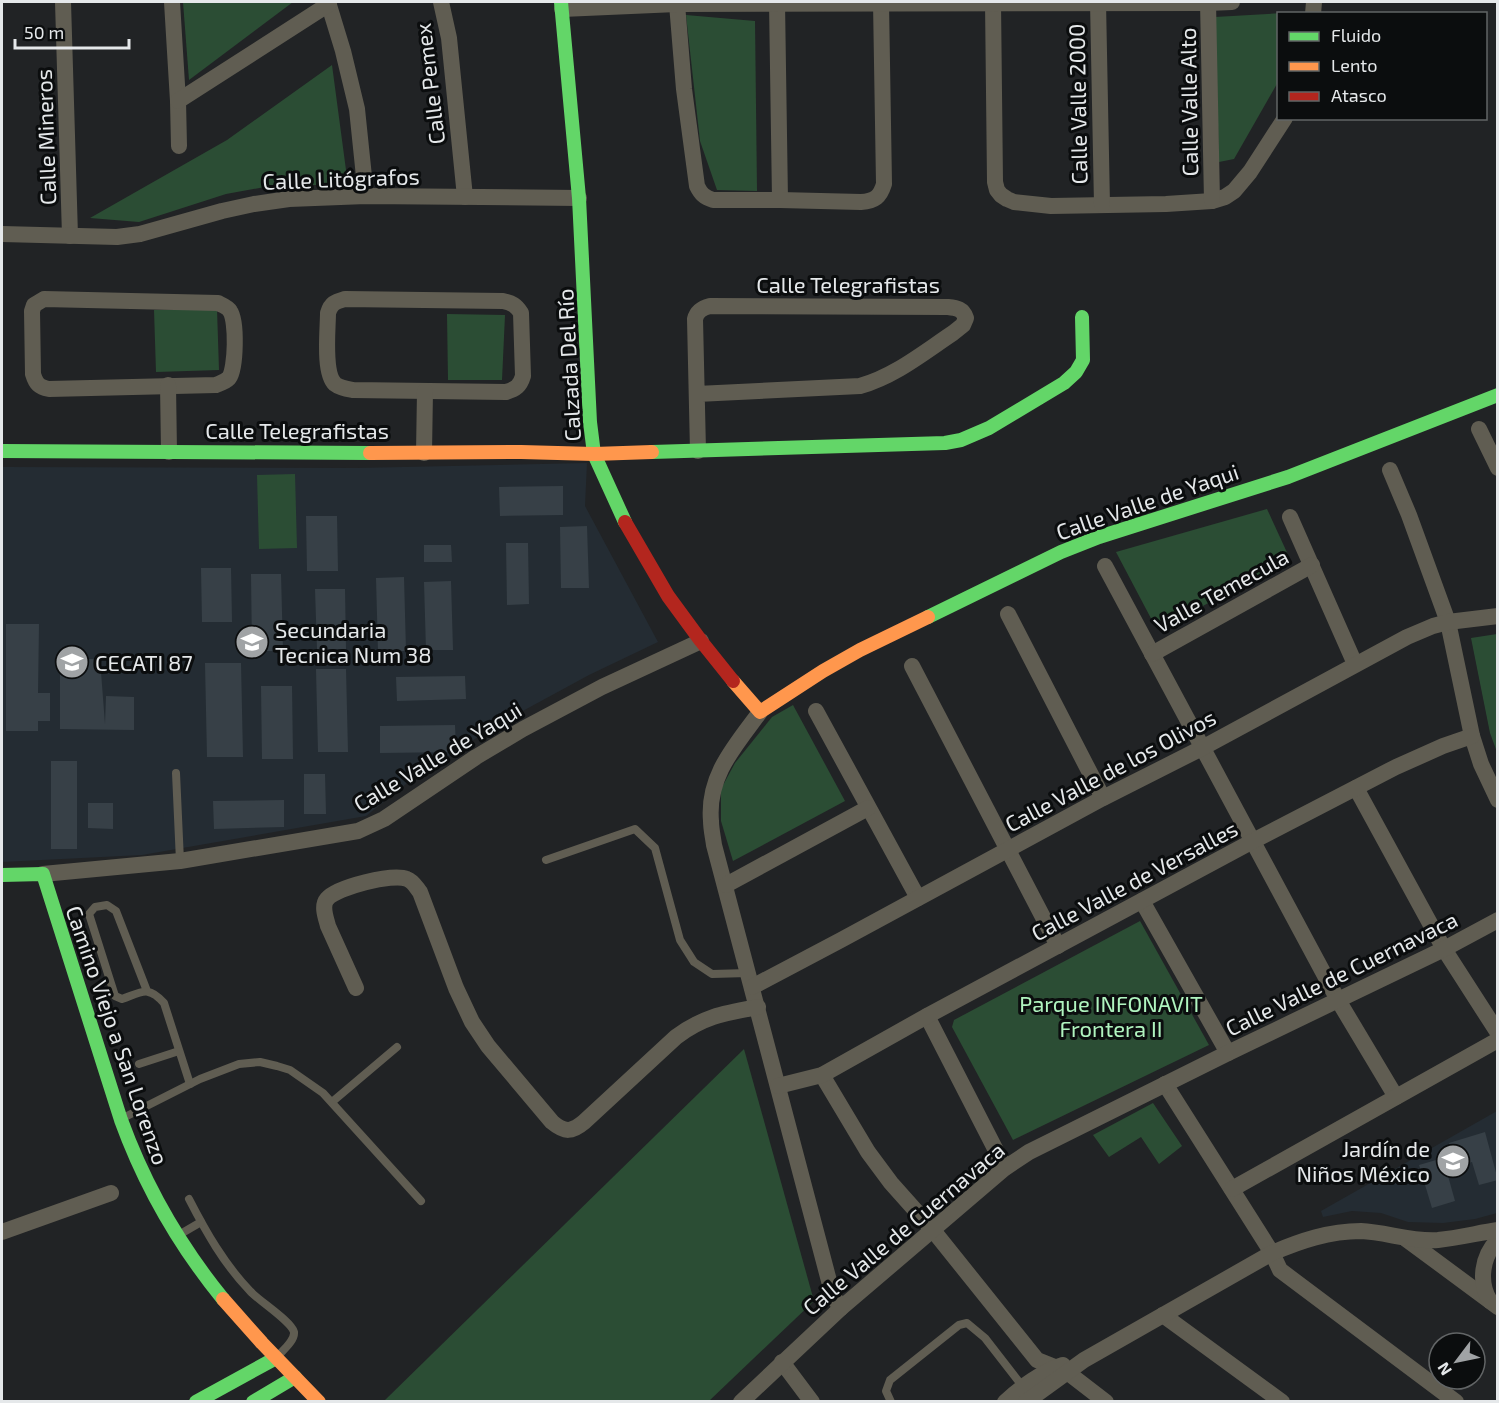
<svg xmlns="http://www.w3.org/2000/svg" width="1499" height="1403" viewBox="0 0 1499 1403" font-family="'Exo 2',sans-serif">
  <style>
    .built { fill: #242c33 }
    .green { fill: #2b4d34 }
    .building { fill: #374047 }
    .lines { fill: none; stroke-linecap: round; stroke-linejoin: round }
    .lane { stroke: #605d52; stroke-width: 8 }
    .street { stroke: #605d52; stroke-width: 16 }
    .fast { stroke: #63d668; stroke-width: 14 }
    .slow { stroke: #ff974d; stroke-width: 14 }
    .jam { stroke: #b3261e; stroke-width: 14 }
    .labels { text-anchor: middle; dominant-baseline: central; stroke-width: 6; stroke-linejoin: round; paint-order: stroke }
    .street-label { font-size: 22px; fill: #e5e8ea; stroke: #0b0d0e }
    .poi-label { font-size: 22px; fill: #e5e8ea; stroke: #0b0d0e; text-anchor: start }
    .park-label { font-size: 22px; fill: #b0f4bf; stroke: #0b0d0e }
  </style>
  <rect width="100%" height="100%" fill="#212325"/>
  <!-- built -->
  <g class="built">
    <path d="M587 463 585 506 658 642 589 675 495 726 411 780 366 816 142 855 2 862V467L357 468Z"/>
    <path d="M1497 1111V1213L1475 1219 1443 1223 1408 1222 1381 1213 1352 1211 1323 1217 1321 1211Z"/>
  </g>
  <!-- green -->
  <g class="green">
    <path d="M183 2H293L189 80Z"/>
    <path d="M1300 12V13L1278 14V82L1234 159 1219 162 1215 17Z"/>
    <path d="M686 15 755 21 757 191 717 190 700 141Z"/>
    <path d="M332 65 348 185H276L226 194 139 222 90 218 227 140Z"/>
    <path d="M217 309 219 370 156 372 154 310Z"/>
    <path d="M447 314 505 315 502 380H448Z"/>
    <path d="M295 474 297 548 259 549 257 475Z"/>
    <path d="M1267 509 1290 559 1162 628 1155 626 1116 552Z"/>
    <path d="M1497 634H1498L1497 752 1490 733 1471 638Z"/>
    <path d="M793 705 845 801 733 861 721 821V789L735 763 772 717Z"/>
    <path d="M1140 921 1209 1045 1013 1140 952 1027 954 1020Z"/>
    <path d="M744 1049 814 1301 709 1401H384Z"/>
    <path d="M1153 1103 1182 1146 1159 1164 1141 1137 1109 1157 1093 1135Z"/>
  </g>
  <!-- building -->
  <g class="building">
    <path d="M563 486V515L500 516 499 487Z"/>
    <path d="M306 516H337L338 571H307Z"/>
    <path d="M587 526 589 588H561L560 527Z"/>
    <path d="M506 543H528L529 604 507 605Z"/>
    <path d="M424 545H451L452 562H424Z"/>
    <path d="M201 568H231L232 622H202Z"/>
    <path d="M251 574H281L283 651H252Z"/>
    <path d="M404 577 406 651H378L376 578Z"/>
    <path d="M451 581 453 650H426L424 582Z"/>
    <path d="M315 589H345L346 649H317Z"/>
    <path d="M6 624H39L38 693H50V721H38V731H6Z"/>
    <path d="M60 659H100L105 724 106 696 134 697V730L60 729Z"/>
    <path d="M205 663H241L243 757H207Z"/>
    <path d="M316 669H346L348 752H318Z"/>
    <path d="M465 676 466 699 397 701 396 677Z"/>
    <path d="M261 686H292L293 759H262Z"/>
    <path d="M455 725 456 752 380 753V726Z"/>
    <rect x="51" y="761" width="26" height="88"/>
    <path d="M304 774H325L326 814H304Z"/>
    <path d="M284 800V827L214 829 213 801Z"/>
    <path d="M88 803H113V829L88 828Z"/>
    <path d="M1485 1132 1498 1180 1479 1185 1472 1162 1455 1167 1449 1143Z"/>
    <path d="M1443 1158 1455 1201 1432 1208 1419 1165Z"/>
  </g>
  <g class="lines">
    <!-- lane -->
    <g class="lane">
      <path d="M176 773 180 861"/>
      <path d="M546 860 635 829 655 848 680 940 694 962 712 974 748 973"/>
      <path d="M147 991 116 911 107 905 95 907 89 914 115 996 122 999C142 992 148 985 164 1003L190 1084"/>
      <path d="M139 1064 179 1051"/>
      <path d="M332 1102 397 1047"/>
      <path d="M121 1119 200 1079 239 1064 260 1062 277 1066 290 1070 323 1093 421 1201"/>
      <path d="M189 1199C206 1232 224 1264 250 1291 259 1301 291 1321 294 1332 295 1341 282 1351 276 1358"/>
      <path d="M177 1236 201 1222"/>
      <path d="M891 1402 886 1391 890 1380 959 1325 967 1323 985 1338 1023 1387"/>
    </g>
    <!-- street -->
    <g class="street">
      <path d="M63 2 70 236"/>
      <path d="M172 2 178 101 179 146"/>
      <path d="M328 2 343 51 357 109 366 196"/>
      <path d="M441 2 449 38 465 197"/>
      <path d="M777 2 780 200"/>
      <path d="M993 2 995 182 997 190 1001 195 1007 199 1014 202 1051 206 1166 204 1212 201 1225 197 1234 191 1250 172 1285 118"/>
      <path d="M1098 2 1102 205"/>
      <path d="M1208 2 1212 201"/>
      <path d="M677 4 684 89 697 186C701 194 704 197 713 200H780L861 202C875 201 880 197 884 184L881 2"/>
      <path d="M562 9 677 4 1208 3 1232 2"/>
      <path d="M1313 14 1314 2"/>
      <path d="M178 101 329 4"/>
      <path d="M2 234 117 237 140 234 222 211 254 204 289 199 366 196 579 198"/>
      <path d="M44 299 218 303C222 305 228 307 230 311 237 321 236 368 229 378 225 382 221 383 216 385L49 389C39 387 36 384 33 374L32 311 34 305Z"/>
      <path d="M345 299 503 301C512 303 516 305 521 313L523 376C520 386 516 389 506 392L353 390C347 389 340 388 335 384 323 373 328 329 328 313 331 303 335 302 345 299Z"/>
      <path d="M168 385 169 452"/>
      <path d="M697 394 860 386C895 376 923 353 953 333L963 325 966 318C963 309 957 308 948 307L710 306C702 308 697 311 695 319L698 451"/>
      <path d="M1479 429 1498 468"/>
      <path d="M424 453 425 391"/>
      <path d="M1390 470 1409 515 1448 622 1472 736 1481 764 1498 800"/>
      <path d="M1290 517 1355 664"/>
      <path d="M1105 566 1338 1000 1396 1097"/>
      <path d="M1008 614 1103 798"/>
      <path d="M1152 654 1312 565"/>
      <path d="M912 666 1058 946"/>
      <path d="M816 711 918 898"/>
      <path d="M760 712C735 746 707 776 711 821 711 829 713 837 714 845L833 1296 841 1308"/>
      <path d="M1356 788 1444 949 1498 1033"/>
      <path d="M43 874 180 861 358 831 384 819 476 757 523 729 602 687 701 641"/>
      <path d="M726 885 868 808"/>
      <path d="M1142 901 1228 1053"/>
      <path d="M752 987 841 940 1103 798 1202 748 1407 637 1433 626 1448 622 1498 616"/>
      <path d="M356 988 328 926C326 918 321 906 327 899 337 887 393 873 407 879 413 881 416 887 420 892L456 988 472 1022 488 1046 552 1122C565 1133 572 1132 584 1122L676 1037C704 1016 725 1013 758 1007"/>
      <path d="M927 1016 1005 1168"/>
      <path d="M822 1075 868 1152 891 1183 932 1229 1037 1360 1067 1372 1106 1402"/>
      <path d="M1165 1084 1272 1253 1280 1270 1456 1402"/>
      <path d="M778 1086 822 1075 927 1016 1253 841 1396 767 1443 746 1472 736"/>
      <path d="M1232 1189 1498 1040"/>
      <path d="M2 1232 111 1193"/>
      <path d="M1406 1239 1498 1307"/>
      <path d="M1490 1301C1478 1282 1482 1256 1498 1240"/>
      <path d="M1163 1315 1282 1402"/>
      <path d="M782 1362 812 1402"/>
      <path d="M741 1402 841 1308 1005 1168 1029 1152 1228 1053 1444 949 1498 920"/>
      <path d="M1005 1402C1020 1388 1043 1371 1063 1365"/>
      <path d="M1026 1402 1084 1360 1272 1253C1300 1241 1329 1231 1361 1231 1386 1232 1412 1242 1438 1240 1458 1238 1478 1233 1498 1230"/>
    </g>
    <!-- fast -->
    <g class="fast">
      <path d="M561 2 579 198 590 422 594 454 625 522"/>
      <path d="M2 451 370 453"/>
      <path d="M652 452 945 443 961 440 989 428 1064 383 1076 372 1083 360 1082 317"/>
      <path d="M928 617 1061 552 1099 537 1288 477 1498 395"/>
      <path d="M2 875 43 874 121 1120C145 1186 179 1245 223 1299"/>
      <path d="M196 1402 276 1358"/>
      <path d="M253 1402 295 1377"/>
    </g>
    <!-- slow -->
    <g class="slow">
      <path d="M370 453 521 452 594 454 652 452"/>
      <path d="M733 681 760 712 823 671 860 650 928 617"/>
      <path d="M223 1299 262 1343 319 1402"/>
    </g>
    <!-- jam -->
    <path class="jam" d="M625 522 668 596 701 641 733 681"/>
  </g>
  <!-- icons -->
  <defs>
    <g id="school-disc" transform="scale(1.725)"><circle r="9.5" fill="#a0a3a5" stroke="#0b0d0e"/><path d="M0-5L7-2L0 1L-7-2ZM-4 1L0 2.5L4 1V4Q0 6-4 4Z" fill="#fff"/></g>
  </defs>
  <g fill-rule="evenodd">
    <use href="#school-disc" x="252" y="642"/>
    <use href="#school-disc" x="72" y="662"/>
    <use href="#school-disc" x="1453" y="1161"/>
  </g>
  <g class="labels">
    <!-- street labels -->
    <g class="street-label">
      <text transform="translate(429 84) rotate(-97)">Calle Pemex</text>
      <text transform="translate(1188 102) rotate(-91)">Calle Valle Alto</text>
      <text transform="translate(1077 104) rotate(-91)">Calle Valle 2000</text>
      <text transform="translate(45 137) rotate(-92)">Calle Mineros</text>
      <text transform="translate(341 178) rotate(-2)">Calle Litógrafos</text>
      <text x="848" y="284">Calle Telegrafistas</text>
      <text transform="translate(568 365) rotate(-93)">Calzada Del Río</text>
      <text x="297" y="430">Calle Telegrafistas</text>
      <text transform="translate(1147 501) rotate(-19)">Calle Valle de Yaqui</text>
      <text transform="translate(1221 590) rotate(-29)">Valle Temecula</text>
      <text transform="translate(437 756) rotate(-31)">Calle Valle de Yaqui</text>
      <text transform="translate(1110 770) rotate(-28)">Calle Valle de los Olivos</text>
      <text transform="translate(1134 880) rotate(-28)">Calle Valle de Versalles</text>
      <text transform="translate(1341 973) rotate(-26)">Calle Valle de Cuernavaca</text>
      <text transform="translate(118 1035) rotate(71)">Camino Viejo a San Lorenzo</text>
      <text transform="translate(903 1228) rotate(-40)">Calle Valle de Cuernavaca</text>
    </g>
    <!-- poi labels -->
    <g class="poi-label">
      <text x="275" y="629">Secundaria<tspan x="275" dy="25">Tecnica Num 38</tspan></text>
      <text x="95" y="662">CECATI 87</text>
      <text x="1430" y="1148" text-anchor="end">Jardín de<tspan x="1430" dy="25">Niños México</tspan></text>
    </g>
    <!-- park labels -->
    <g class="park-label">
      <text x="1111" y="1003">Parque INFONAVIT<tspan x="1111" dy="25">Frontera II</tspan></text>
    </g>
  </g>
  <!-- border -->
  <rect width="1499" height="1403" fill="none" stroke="#e5e8ea" stroke-width="6"/>
  <!-- legend -->
  <rect x="1277" y="12" width="210" height="108" fill="#0b0d0e" stroke="#626566" stroke-width="1.5"/>
  <rect x="1289" y="32" width="30" height="9" fill="#63d668" stroke="#626566" stroke-width="1.5"/>
  <text x="1331" y="42" font-size="18" fill="#e5e8ea">Fluido</text>
  <rect x="1289" y="62" width="30" height="9" fill="#ff974d" stroke="#626566" stroke-width="1.5"/>
  <text x="1331" y="72" font-size="18" fill="#e5e8ea">Lento</text>
  <rect x="1289" y="92" width="30" height="9" fill="#b3261e" stroke="#626566" stroke-width="1.5"/>
  <text x="1331" y="102" font-size="18" fill="#e5e8ea">Atasco</text>
  <!-- north arrow -->
  <g transform="translate(1457 1361) rotate(238)"><circle r="28" fill="#0b0d0e" stroke="#626566" stroke-width="1.5"/>
  <path d="M0-4.5L10 22L0 15L-10 22Z" fill="#a0a3a5"/>
  <text y="-9" font-size="16" font-weight="bold" text-anchor="middle" fill="#e5e8ea">N</text>
  </g>
  <!-- scale -->
  <path d="M15 39v9h114v-9" fill="none" stroke="#e5e8ea" stroke-width="3"/>
  <text x="24" y="39" font-size="18" fill="#e5e8ea" stroke="#0b0d0e" stroke-width="4.5" paint-order="stroke">50 m</text>
</svg>
